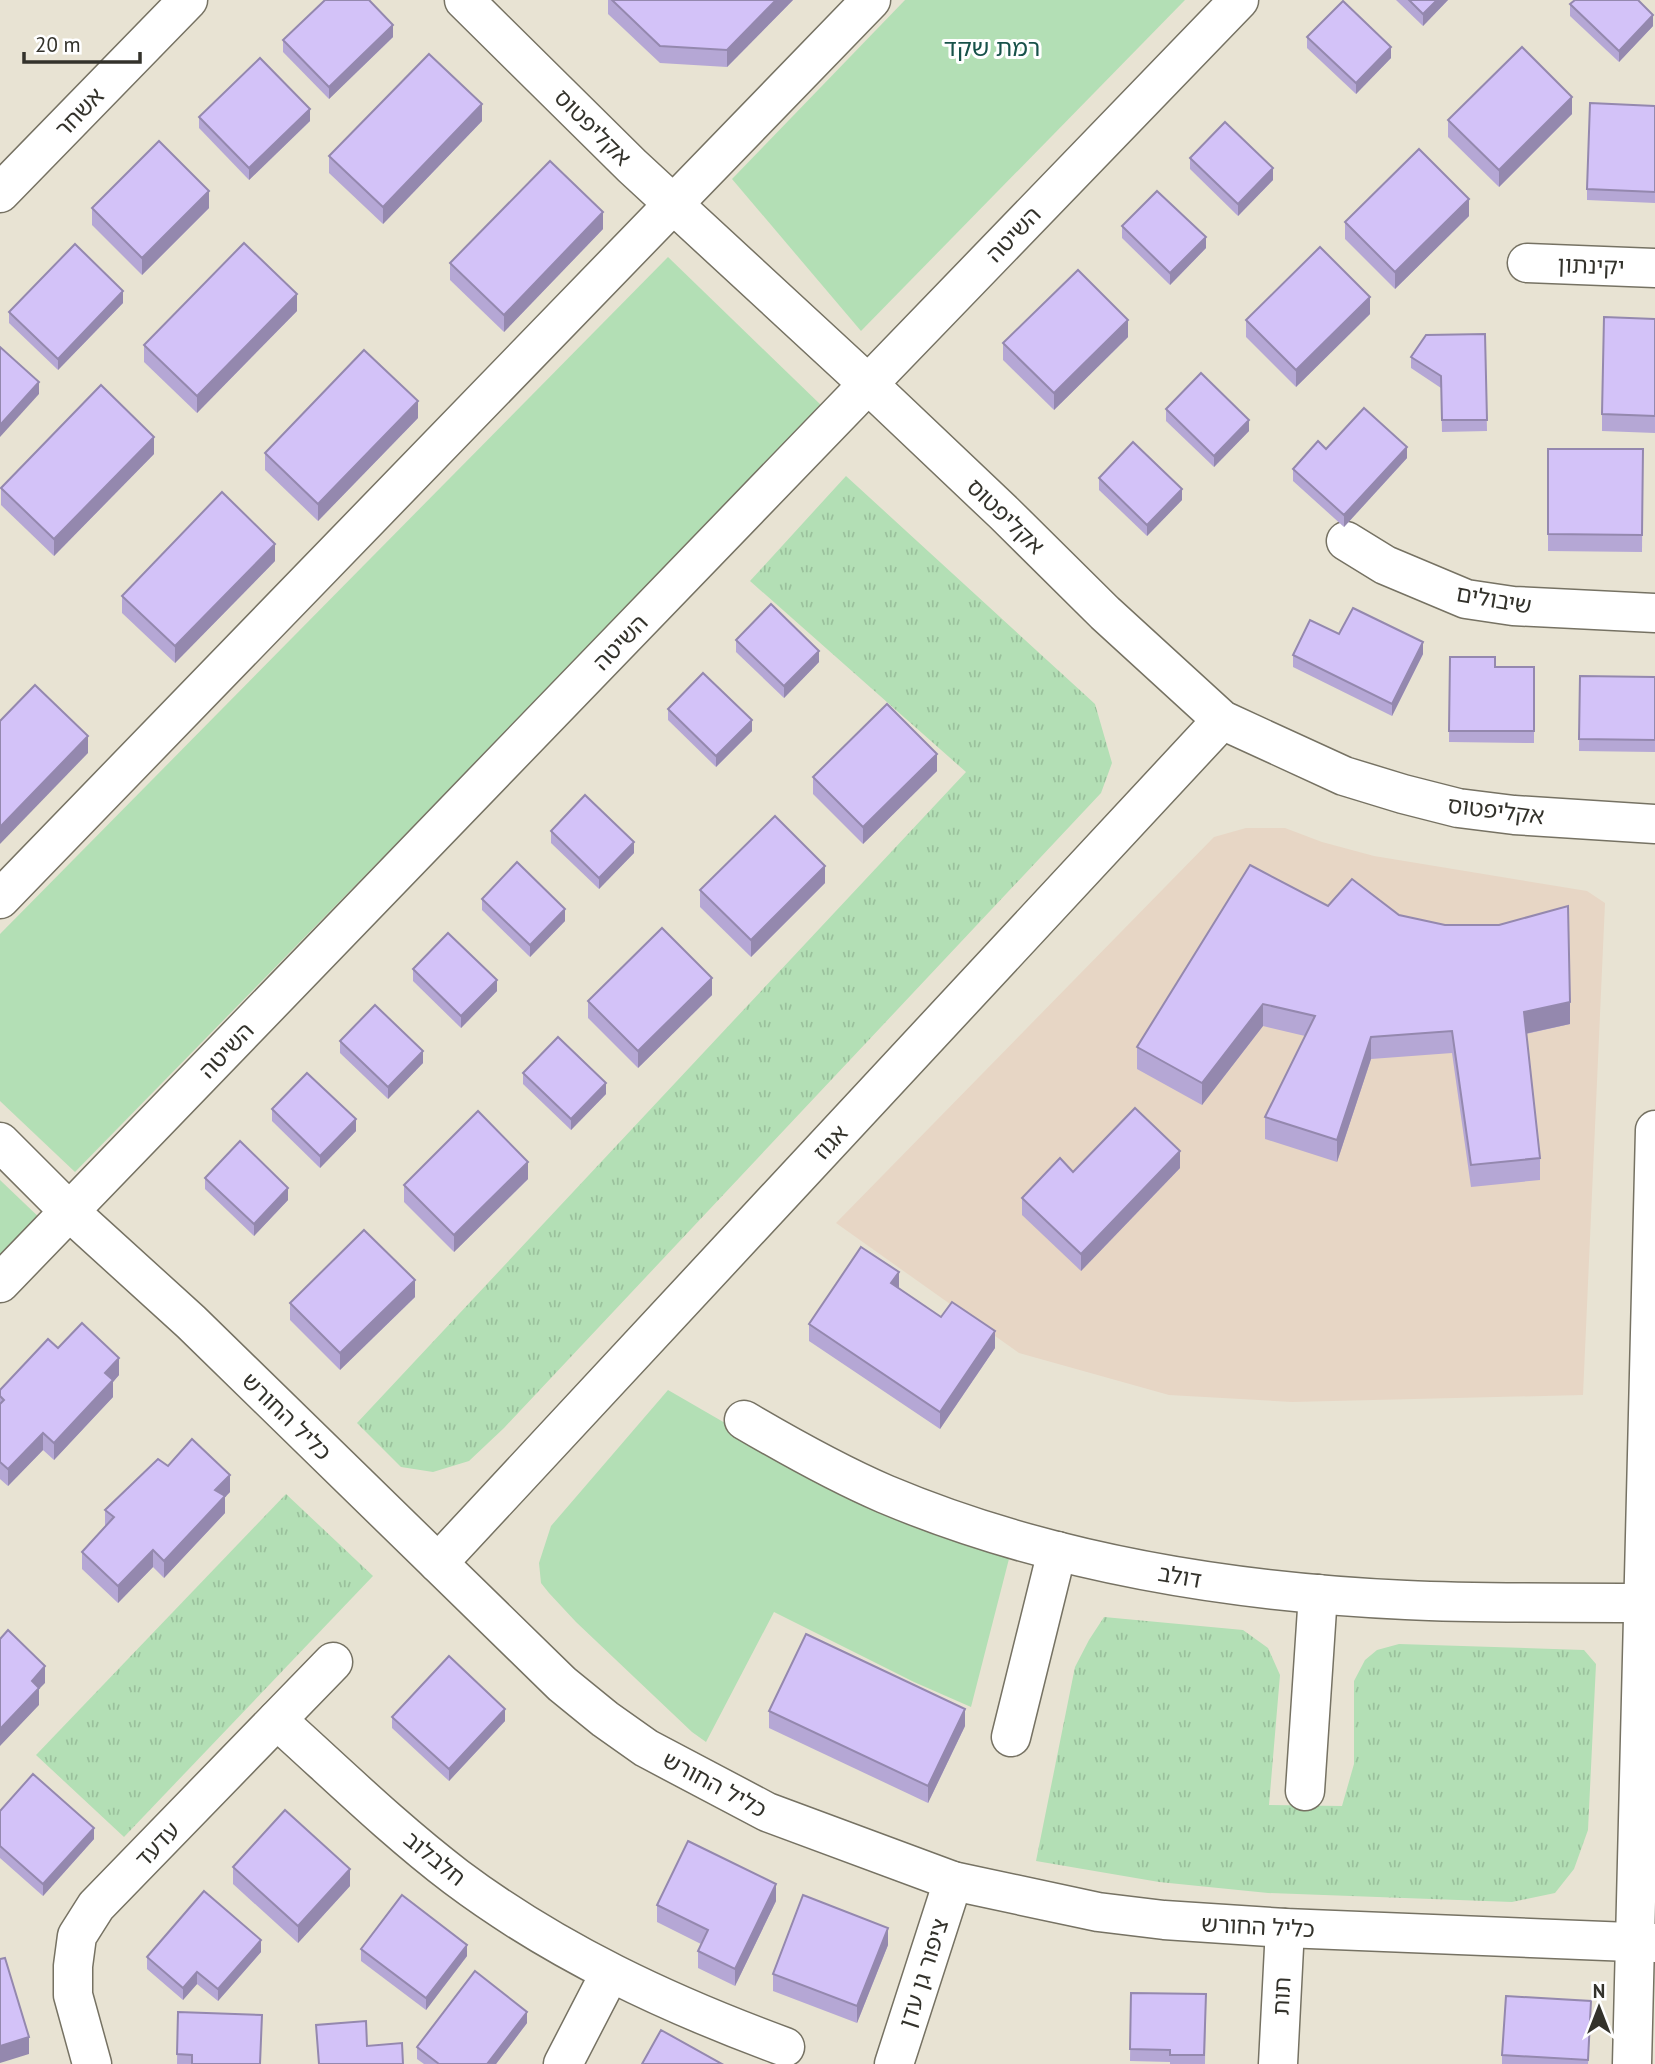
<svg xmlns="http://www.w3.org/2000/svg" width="1655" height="2064" viewBox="0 0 1655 2064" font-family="'PT Sans','Noto Sans Hebrew',sans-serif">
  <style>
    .education { fill: #e7d6c5 }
    .grass { fill: url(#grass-tufts) }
    .park { fill: #b3dfb5 }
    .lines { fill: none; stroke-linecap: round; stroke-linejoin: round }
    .minor-casing { stroke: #767263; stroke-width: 41 }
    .minor { stroke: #fff; stroke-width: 38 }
    .wall { fill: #b5a7d5 }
    .shaded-wall { fill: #9488ae }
    .building { fill: #d3c2f8; stroke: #9488ae; stroke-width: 2 }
    .labels { text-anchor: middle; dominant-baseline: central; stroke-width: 6; stroke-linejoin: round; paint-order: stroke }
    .street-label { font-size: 23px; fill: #33322b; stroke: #fff }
    .neighbourhood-label { font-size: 24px; fill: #18524a; stroke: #fff }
  </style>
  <defs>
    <pattern id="grass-tufts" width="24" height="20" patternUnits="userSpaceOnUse" patternTransform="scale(1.75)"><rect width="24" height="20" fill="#b3dfb5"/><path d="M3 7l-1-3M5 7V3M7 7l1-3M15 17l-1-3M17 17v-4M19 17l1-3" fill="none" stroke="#9ac09c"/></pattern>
  </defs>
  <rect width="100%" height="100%" fill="#e8e3d3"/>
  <!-- education -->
  <path class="education" d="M1246 828H1285L1322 842 1374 856 1587 891 1605 903 1583 1395 1292 1402 1169 1395 1019 1353 836 1223 1214 837Z"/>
  <!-- grass -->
  <g class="grass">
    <path d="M846 476 1095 704 1112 763 1101 793 504 1428 469 1461 433 1472 401 1467 357 1423 966 772 750 581Z"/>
    <path d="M286 1494 373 1576 124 1837 36 1755Z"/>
    <path d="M1104 1617 1243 1630 1268 1648 1280 1675 1269 1805 1342 1806 1354 1764V1681L1365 1660 1377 1650 1399 1644 1584 1650 1596 1664 1588 1830 1574 1869 1555 1893 1512 1902 1268 1893 1159 1882 1036 1861 1075 1667 1089 1640Z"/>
  </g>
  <!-- park -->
  <g class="park">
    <path d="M905 0H1185L861 331 732 179Z"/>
    <path d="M668 257 823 407 75 1172 0 1101V934Z"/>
    <path d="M0 1180 45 1223 0 1269Z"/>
    <path d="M668 1390 801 1467 1011 1551 971 1707 914 1682 774 1612 706 1742 692 1732 576 1622 549 1593 541 1583 539 1563 551 1526Z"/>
  </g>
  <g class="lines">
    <!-- minor casing -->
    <g class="minor-casing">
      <g id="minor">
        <path d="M464 0 632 166 868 384 1004 513 1105 613 1222 720 1344 776 1403 794 1458 808 1514 815 1655 824"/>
        <path d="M0 193 188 0"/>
        <path d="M1527 263 1655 268"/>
        <path d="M1346 541 1385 565 1466 599 1513 606 1655 613"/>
        <path d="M0 899 871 0"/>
        <path d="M0 1142 70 1212 191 1322 562 1684 605 1719 646 1748 767 1812 953 1881 1098 1912 1164 1920 1285 1928 1655 1943"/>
        <path d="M0 1283 1239 0"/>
        <path d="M744 1420C790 1447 836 1473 885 1494 1049 1563 1229 1592 1406 1600 1485 1604 1565 1602 1644 1603"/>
        <path d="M438 1563 1222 720"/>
        <path d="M277 1720C336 1773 393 1829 456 1877 556 1952 668 2004 785 2047"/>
        <path d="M1011 1737 1057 1551"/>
        <path d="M1305 1791 1318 1594"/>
        <path d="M92 2064 73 1995V1966L77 1936 96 1906 333 1662"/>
        <path d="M563 2064 610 1973"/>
        <path d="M894 2064 953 1881"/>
        <path d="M1278 2064 1285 1928"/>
        <path d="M1632 2064 1655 1130"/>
      </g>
    </g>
    <!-- minor -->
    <use href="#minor" class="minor"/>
  </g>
  <!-- wall -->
  <g class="wall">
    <path d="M608 0H793L727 67 660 63 608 14Z"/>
    <path d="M1396 0H1448L1423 26Z"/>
    <path d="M1570 4 1653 26 1619 62 1570 16Z"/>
    <path d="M393 37 329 99 283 52V40Z"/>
    <path d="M1307 37 1391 58 1356 94 1307 48Z"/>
    <path d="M1655 106V203L1587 200V189Z"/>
    <path d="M1572 114 1499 187 1448 137V120Z"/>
    <path d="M199 117 310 121 249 180 199 128Z"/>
    <path d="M482 121 383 224 329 173V156Z"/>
    <path d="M1190 158 1273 180 1238 216 1190 169Z"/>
    <path d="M92 208H209L142 275 92 225Z"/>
    <path d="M1469 216 1395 289 1345 239V222Z"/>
    <path d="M1122 226 1206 248 1170 285 1122 238Z"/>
    <path d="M603 229 504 332 450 280V263Z"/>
    <path d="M123 303 58 370 9 323V312Z"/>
    <path d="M297 311 197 413 144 362V345Z"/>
    <path d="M1370 314 1296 387 1246 337V320Z"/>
    <path d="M1655 319V433L1602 431V414Z"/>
    <path d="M1485 334 1487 431 1442 432 1441 388 1411 368V357Z"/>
    <path d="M1128 337 1054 410 1003 360V343Z"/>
    <path d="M1166 409 1249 431 1214 467 1166 421Z"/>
    <path d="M418 418 318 521 265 470V453Z"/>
    <path d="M1326 449 1407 458 1344 527 1293 481V469Z"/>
    <path d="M1548 449H1643L1642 552 1548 551Z"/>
    <path d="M154 454 54 556 1 505V488Z"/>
    <path d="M1099 478 1182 500 1147 536 1099 490Z"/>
    <path d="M275 561 175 663 122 613V596Z"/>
    <path d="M1339 634 1423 654 1392 716 1293 667V655Z"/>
    <path d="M736 640 819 662 784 698 736 652Z"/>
    <path d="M1450 657 1495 667H1534V743L1449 742Z"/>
    <path d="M1580 676 1655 677V752L1579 751Z"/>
    <path d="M668 709 752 731 716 767 668 720Z"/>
    <path d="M937 771 863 844 813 794V777Z"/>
    <path d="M551 831 634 853 599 889 551 843Z"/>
    <path d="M825 883 751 957 700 907V890Z"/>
    <path d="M482 899 565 921 530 957 482 910Z"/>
    <path d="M1399 915 1570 1024 1526 1034 1540 1158V1180L1471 1187 1452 1053 1371 1059 1337 1162 1265 1139V1117L1305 1036 1263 1026 1202 1105 1137 1069V1047Z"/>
    <path d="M413 969 497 991 461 1028 413 981Z"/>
    <path d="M712 995 638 1068 588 1018V1001Z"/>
    <path d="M340 1041 423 1063 388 1099 340 1053Z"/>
    <path d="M523 1073 606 1094 571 1130 523 1084Z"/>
    <path d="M272 1109 356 1131 320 1168 272 1121Z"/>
    <path d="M1180 1168 1081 1271 1022 1215V1198L1073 1172Z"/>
    <path d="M205 1178 288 1200 254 1236 205 1189Z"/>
    <path d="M528 1179 454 1252 404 1202V1185Z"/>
    <path d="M899 1289 941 1317 995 1348 940 1429 809 1341V1324Z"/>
    <path d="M415 1297 340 1370 290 1320V1303Z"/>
    <path d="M58 1348 119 1375 113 1382V1397L54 1460 43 1450 8 1486 0 1479V1390Z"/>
    <path d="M168 1466 230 1492 225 1497V1513L164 1578 153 1567 118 1603 82 1569V1552L105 1526V1510Z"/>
    <path d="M769 1711 965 1726 928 1803 769 1728Z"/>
    <path d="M392 1717 505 1721 449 1781 392 1728Z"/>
    <path d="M0 1811 94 1839 43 1896 0 1858Z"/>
    <path d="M233 1867 350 1886 298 1943 233 1884Z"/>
    <path d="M776 1901 735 1986 698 1968V1951L701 1944 657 1922V1905Z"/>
    <path d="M888 1945 857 2023 773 1991V1974Z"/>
    <path d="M361 1949 467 1956 426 2010 361 1961Z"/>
    <path d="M261 1952 218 2001 197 1984 183 2000 147 1969V1957Z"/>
    <path d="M1131 1993 1206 1994 1205 2064H1170V2062L1130 2061Z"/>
    <path d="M178 2012 261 2064H177Z"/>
    <path d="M1591 2013 1588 2064H1502V2055Z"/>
    <path d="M527 2023 496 2064H424L417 2059V2047Z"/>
  </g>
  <!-- shaded-wall -->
  <g class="shaded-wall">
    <path d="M776 0H793L727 67V50Z"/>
    <path d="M1437 0H1448L1423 26V14Z"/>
    <path d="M1653 15V26L1619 62V51Z"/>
    <path d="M393 25V37L329 99V87Z"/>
    <path d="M1391 47V58L1356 94V83Z"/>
    <path d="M1572 97V114L1499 187V170Z"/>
    <path d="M482 104V121L383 224V207Z"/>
    <path d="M310 109V121L249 180V168Z"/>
    <path d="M1273 168V180L1238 216V204Z"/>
    <path d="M209 191V208L142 275V258Z"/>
    <path d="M1469 199V216L1395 289V272Z"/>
    <path d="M603 212V229L504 332V315Z"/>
    <path d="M1206 237V248L1170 285V273Z"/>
    <path d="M123 291V303L58 370V359Z"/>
    <path d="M297 294V311L197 413V396Z"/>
    <path d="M1370 297V314L1296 387V370Z"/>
    <path d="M1128 320V337L1054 410V393Z"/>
    <path d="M39 382V394L0 437V425Z"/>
    <path d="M418 401V418L318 521V504Z"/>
    <path d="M1249 420V431L1214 467V456Z"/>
    <path d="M154 437V454L54 556V539Z"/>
    <path d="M1407 447V458L1344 527V515Z"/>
    <path d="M1182 489V500L1147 536V525Z"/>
    <path d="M275 544V561L175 663V646Z"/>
    <path d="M1423 642V654L1392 716V704Z"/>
    <path d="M819 651V662L784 698V686Z"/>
    <path d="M752 720V731L716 767V756Z"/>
    <path d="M88 736V753L0 844V827Z"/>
    <path d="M937 754V771L863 844V827Z"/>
    <path d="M634 842V853L599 889V878Z"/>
    <path d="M825 866V883L751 957V940Z"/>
    <path d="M565 909V921L530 957V945Z"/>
    <path d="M712 978V995L638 1068V1051Z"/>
    <path d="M497 980V991L461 1028V1016Z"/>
    <path d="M1570 1002V1024L1524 1034V1012Z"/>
    <path d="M1263 1004V1026L1202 1105V1083Z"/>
    <path d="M1371 1037V1059L1337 1162V1140Z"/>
    <path d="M423 1051V1063L388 1099V1087Z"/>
    <path d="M606 1083V1094L571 1130V1119Z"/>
    <path d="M356 1119V1131L320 1168V1156Z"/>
    <path d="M1180 1151V1168L1081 1271V1254Z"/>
    <path d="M528 1162V1179L454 1252V1235Z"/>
    <path d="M288 1188V1200L254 1236V1224Z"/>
    <path d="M899 1272V1290L891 1283Z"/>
    <path d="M415 1280V1297L340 1370V1353Z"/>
    <path d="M995 1331V1348L940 1429V1412Z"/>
    <path d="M119 1358V1375L113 1382V1397L54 1460V1443L105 1373Z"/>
    <path d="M43 1433V1450L8 1486V1469Z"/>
    <path d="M230 1475V1492L225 1497V1513L164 1578V1561L215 1490Z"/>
    <path d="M153 1550V1567L118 1603V1586Z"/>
    <path d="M45 1666V1683L39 1689V1705L0 1746V1729L32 1681Z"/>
    <path d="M505 1709V1721L449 1781V1769Z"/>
    <path d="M965 1709V1726L928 1803V1786Z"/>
    <path d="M94 1828V1839L43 1896V1884Z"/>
    <path d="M350 1869V1886L298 1943V1926Z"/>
    <path d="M776 1884V1901L735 1986V1969Z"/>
    <path d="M888 1928V1945L857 2023V2006Z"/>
    <path d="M261 1940V1952L218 2001V1989Z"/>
    <path d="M467 1945V1956L426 2010V1998Z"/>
    <path d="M197 1972V1984L183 2000V1988Z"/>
    <path d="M527 2012V2023L496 2064H487Z"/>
    <path d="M29 2037V2054L0 2063V2046Z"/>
  </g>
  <!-- building -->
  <g class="building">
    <path d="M325 0H369L393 25 329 87 283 40Z"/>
    <path d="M612 0H776L727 50 660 46Z"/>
    <path d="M1409 0H1437L1423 14Z"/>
    <path d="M1575 0H1638L1653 15 1619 51 1570 4Z"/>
    <path d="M1343 1 1391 47 1356 83 1307 37Z"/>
    <path d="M1522 47 1572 97 1499 170 1448 120Z"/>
    <path d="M429 54 482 104 383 207 329 156Z"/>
    <path d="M260 58 310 109 249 168 199 117Z"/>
    <path d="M1590 103 1655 106V192L1587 189Z"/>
    <path d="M1225 122 1273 168 1238 204 1190 158Z"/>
    <path d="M159 141 209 191 142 258 92 208Z"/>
    <path d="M1419 149 1469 199 1395 272 1345 222Z"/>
    <path d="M550 161 603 212 504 315 450 263Z"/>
    <path d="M1157 191 1206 237 1170 273 1122 226Z"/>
    <path d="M244 243 297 294 197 396 144 345Z"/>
    <path d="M75 244 123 291 58 359 9 312Z"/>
    <path d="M1320 247 1370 297 1296 370 1246 320Z"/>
    <path d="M1078 270 1128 320 1054 393 1003 343Z"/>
    <path d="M1604 317 1655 319V416L1602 414Z"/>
    <path d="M1485 334 1487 420H1442L1441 376 1411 357 1426 335Z"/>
    <path d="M0 347 39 382 0 425Z"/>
    <path d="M364 350 418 401 318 504 265 453Z"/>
    <path d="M1201 373 1249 420 1214 456 1166 409Z"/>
    <path d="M101 385 154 437 54 539 1 488Z"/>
    <path d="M1364 408 1407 447 1344 515 1293 469 1318 441 1326 449Z"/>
    <path d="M1133 442 1182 489 1147 525 1099 478Z"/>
    <path d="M1548 449H1643L1642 535 1548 534Z"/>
    <path d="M222 492 275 544 175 646 122 596Z"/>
    <path d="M771 604 819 651 784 686 736 640Z"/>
    <path d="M1353 608 1423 642 1392 704 1293 655 1310 620 1339 634Z"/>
    <path d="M1450 657H1495V667H1534V731H1449Z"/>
    <path d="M703 673 752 720 716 756 668 709Z"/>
    <path d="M1580 676 1655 677V740L1579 739Z"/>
    <path d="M35 685 88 736 0 827V721Z"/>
    <path d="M887 704 937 754 863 827 813 777Z"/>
    <path d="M585 795 634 842 599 878 551 831Z"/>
    <path d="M775 816 825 866 751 940 700 890Z"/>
    <path d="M517 862 565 909 530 945 482 899Z"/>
    <path d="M1250 865 1328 906 1352 879 1399 915 1445 925H1499L1568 906 1570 1002 1524 1012 1540 1158 1471 1165 1452 1031 1371 1037 1337 1140 1265 1117 1315 1016 1263 1004 1202 1083 1137 1047Z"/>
    <path d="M662 928 712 978 638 1051 588 1001Z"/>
    <path d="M448 933 497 980 461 1016 413 969Z"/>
    <path d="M375 1005 423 1051 388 1087 340 1041Z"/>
    <path d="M558 1037 606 1083 571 1119 523 1073Z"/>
    <path d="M307 1073 356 1119 320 1156 272 1109Z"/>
    <path d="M1135 1108 1180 1151 1081 1254 1022 1198 1060 1158 1073 1172Z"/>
    <path d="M478 1111 528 1162 454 1235 404 1185Z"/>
    <path d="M240 1141 288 1188 254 1224 205 1178Z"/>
    <path d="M364 1230 415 1280 340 1353 290 1303Z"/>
    <path d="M861 1247 899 1272 891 1283 941 1317 952 1302 995 1331 940 1412 809 1324Z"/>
    <path d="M82 1323 119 1358 105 1373 113 1380 54 1443 43 1433 8 1469 0 1462V1404L4 1400 0 1396V1390L48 1339 58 1348Z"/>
    <path d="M192 1439 230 1475 215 1490 225 1496 164 1561 153 1550 118 1586 82 1552 114 1517 105 1510 158 1459 168 1466Z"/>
    <path d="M8 1630 45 1666 32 1681 39 1688 0 1729V1639Z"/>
    <path d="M806 1634 965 1709 928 1786 769 1711Z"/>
    <path d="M449 1656 505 1709 449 1769 392 1717Z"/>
    <path d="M33 1774 94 1828 43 1884 0 1846V1811Z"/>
    <path d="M285 1810 350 1869 298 1926 233 1867Z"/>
    <path d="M688 1841 776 1884 735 1969 698 1951 708 1930 657 1905Z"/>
    <path d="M204 1891 261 1940 218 1989 197 1972 183 1988 147 1957Z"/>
    <path d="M402 1895 467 1945 426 1998 361 1949Z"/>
    <path d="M803 1895 888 1928 857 2006 773 1974Z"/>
    <path d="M5 1958 29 2037 0 2046V1959Z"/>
    <path d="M475 1971 527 2012 487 2064H439L417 2047Z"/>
    <path d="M1131 1993 1206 1994 1204 2055H1170V2050L1130 2049Z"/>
    <path d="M1506 1996 1591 2001 1588 2060 1502 2055Z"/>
    <path d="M178 2012 262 2015 260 2064H192V2055L177 2054Z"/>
    <path d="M366 2021 367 2046 402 2043 403 2064H319L316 2025Z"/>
    <path d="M661 2030 722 2064H642Z"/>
  </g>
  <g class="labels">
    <!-- street labels -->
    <g class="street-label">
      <text transform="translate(79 112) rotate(-46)">אשחר</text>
      <text transform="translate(593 127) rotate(45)">אקליפטוס</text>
      <text transform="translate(1013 234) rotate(-46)">השיטה</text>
      <text transform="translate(1591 265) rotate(2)">יקינתון</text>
      <text transform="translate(1006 516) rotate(44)">אקליפטוס</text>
      <text transform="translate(1494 599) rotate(10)">שיבולים</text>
      <text transform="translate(620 642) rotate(-46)">השיטה</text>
      <text transform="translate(1496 810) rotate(7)">אקליפטוס</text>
      <text transform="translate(226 1050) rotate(-46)">השיטה</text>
      <text transform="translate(830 1142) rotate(-47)">אגוז</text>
      <text transform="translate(287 1416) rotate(44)">כליל החורש</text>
      <text transform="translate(1180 1576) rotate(10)">דולב</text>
      <text transform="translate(715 1784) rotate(28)">כליל החורש</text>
      <text transform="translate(157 1844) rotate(-46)">עדעד</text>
      <text transform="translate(435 1858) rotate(39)">חלבלוב</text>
      <text transform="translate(1258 1926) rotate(3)">כליל החורש</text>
      <text transform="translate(923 1973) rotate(-72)">ציפור גן עדן</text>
      <text transform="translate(1281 1996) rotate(-87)">תות</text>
    </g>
    <!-- neighbourhood labels -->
    <g class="neighbourhood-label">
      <text x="992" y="47">רמת שקד</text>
    </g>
  </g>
  <!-- north arrow -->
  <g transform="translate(1599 2008)" stroke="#ffffff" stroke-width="5" paint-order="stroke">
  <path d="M0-5L12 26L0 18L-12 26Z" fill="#33322b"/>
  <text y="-10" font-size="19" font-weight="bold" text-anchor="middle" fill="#33322b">N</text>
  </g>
  <!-- scale -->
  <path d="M24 52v10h116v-10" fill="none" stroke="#33322b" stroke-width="3.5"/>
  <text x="35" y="52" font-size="21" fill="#33322b" stroke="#ffffff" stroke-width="5" paint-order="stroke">20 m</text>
</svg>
